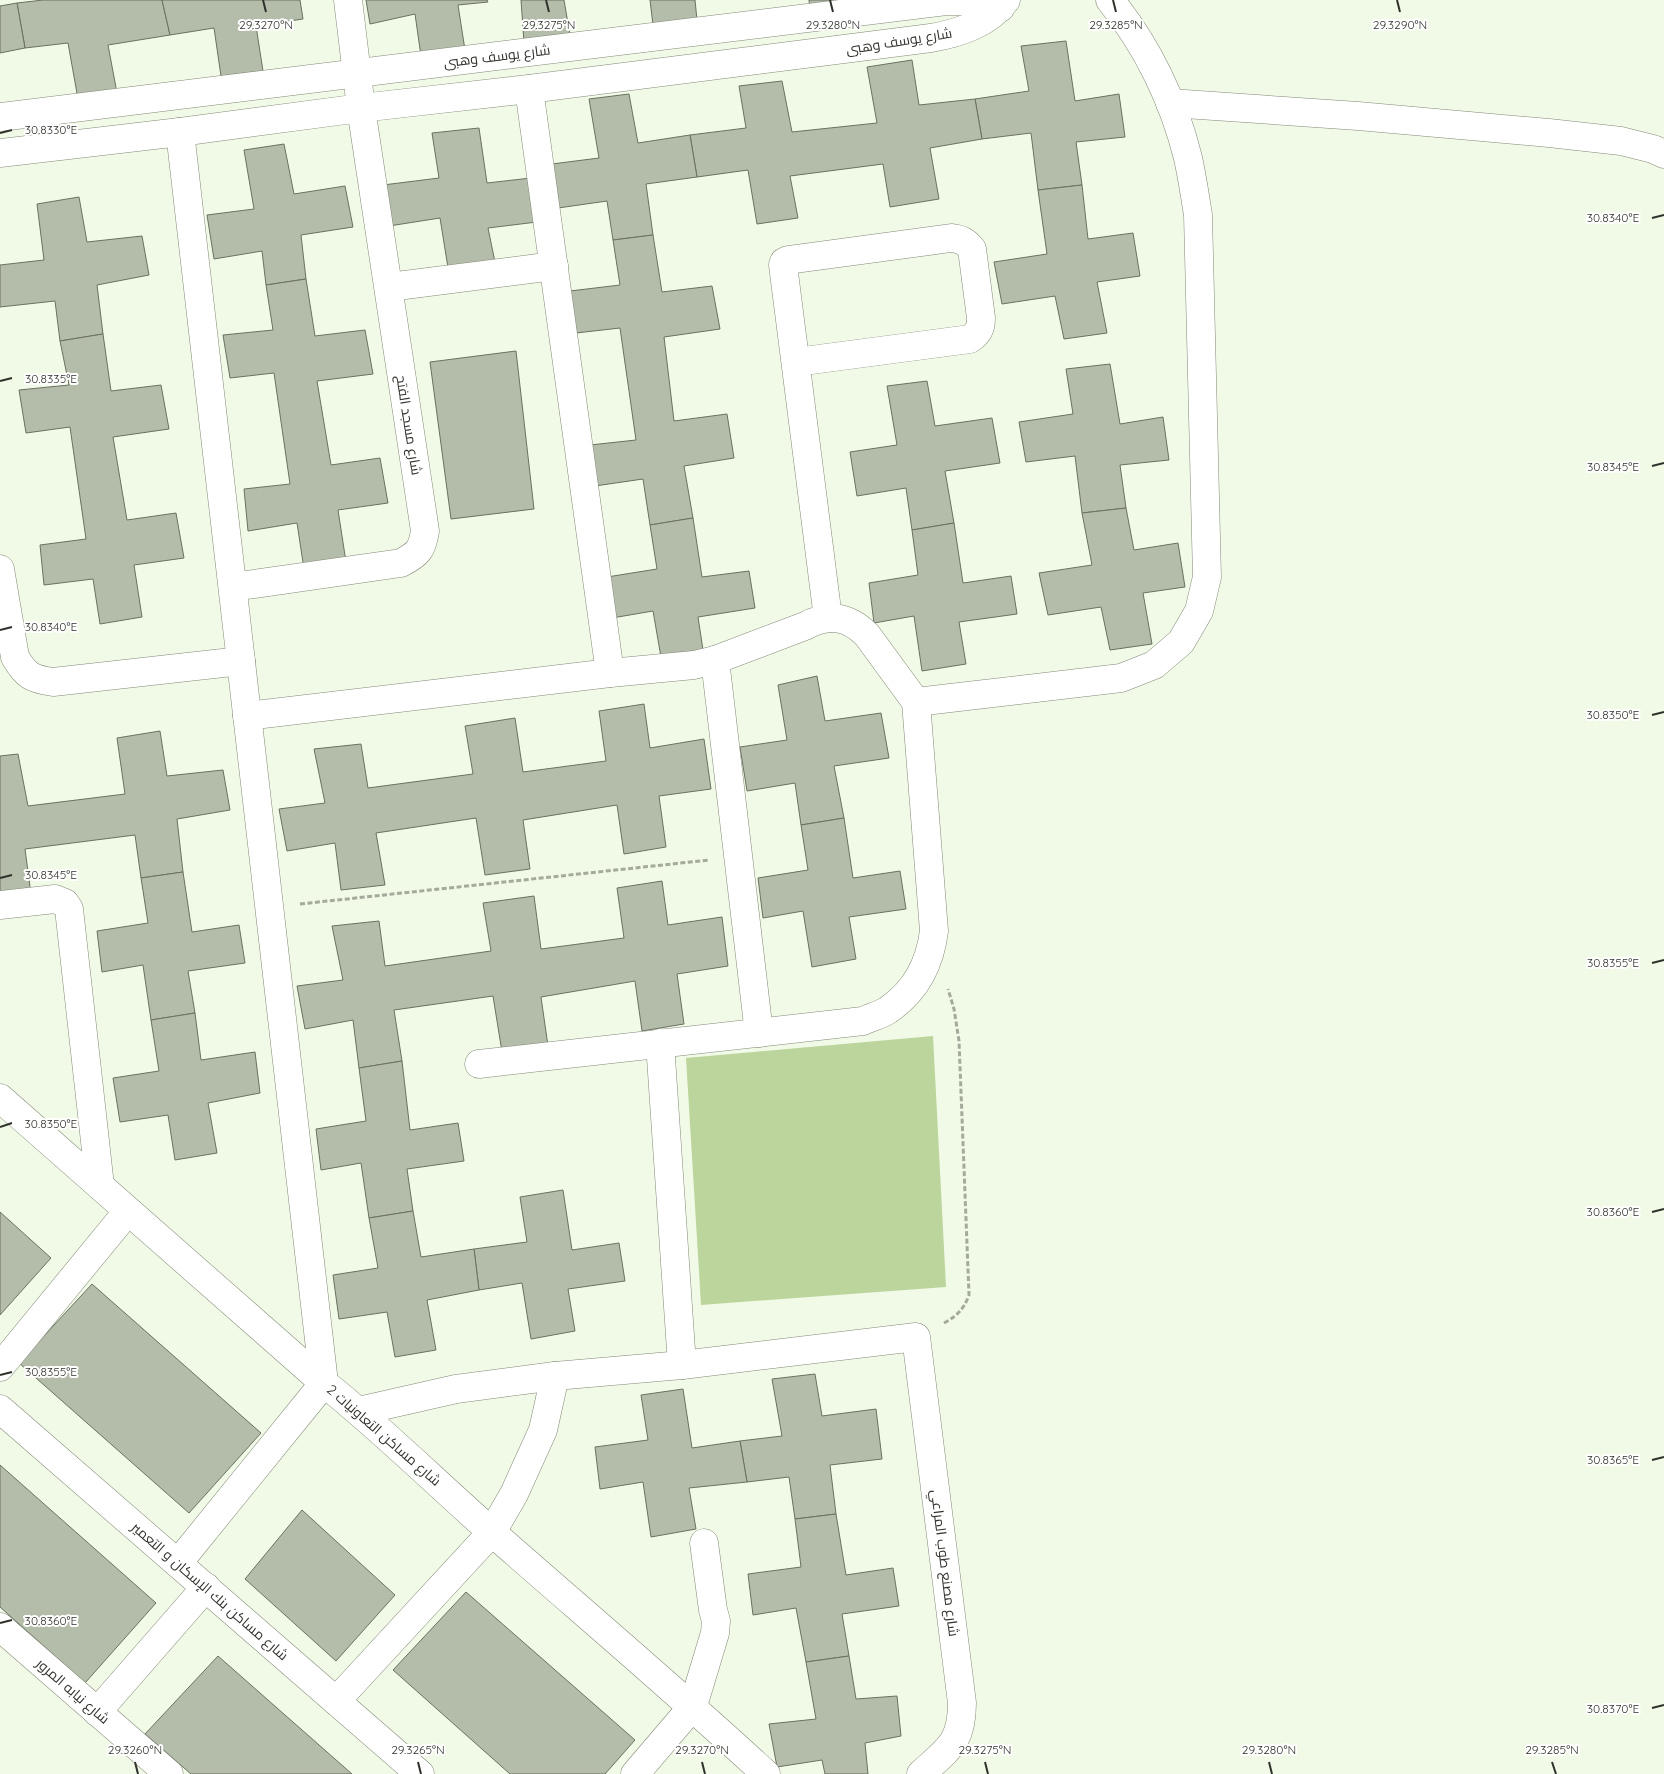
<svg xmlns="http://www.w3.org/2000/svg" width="1664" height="1774" viewBox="0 0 1664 1774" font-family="Quicksand,Cairo,sans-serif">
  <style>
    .green { fill: #bcd59c }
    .building { fill: #b4bcaa; stroke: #6a7161 }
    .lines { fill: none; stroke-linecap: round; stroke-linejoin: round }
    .minor-casing { stroke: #828978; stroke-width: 29 }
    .path { stroke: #a4aa9c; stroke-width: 3; stroke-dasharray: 5 2.5; stroke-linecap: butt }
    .minor { stroke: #fff; stroke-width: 28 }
    .ticks { fill: none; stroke: #2f322b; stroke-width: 2 }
    .labels { text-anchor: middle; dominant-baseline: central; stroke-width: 4; stroke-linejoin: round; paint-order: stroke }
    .street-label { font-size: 14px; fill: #2f322b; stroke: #fff }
    .ticks-label { font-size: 12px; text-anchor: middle; fill: #2f322b; stroke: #fff; stroke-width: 4; stroke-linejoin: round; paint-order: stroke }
  </style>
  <rect width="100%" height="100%" fill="#f1fae7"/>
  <!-- green -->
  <path class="green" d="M933 1036 946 1287 701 1305 686 1058Z"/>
  <!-- building -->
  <g class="building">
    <path d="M43 0H162L170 35 108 45 117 93 78 99 68 43 25 48 17 3Z"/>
    <path d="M162 0H300L303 19 256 26 263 71 221 76 214 28 170 35Z"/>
    <path d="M366 0H487L488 2 458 5 465 50 421 56 415 14 370 24Z"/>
    <path d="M521 0H564L570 35 524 43Z"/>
    <path d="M650 0H695L697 20 653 25Z"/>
    <path d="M809 0H853L810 11Z"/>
    <path d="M17 3 25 48 0 53V6Z"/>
    <path d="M1066 41 1075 101 1119 94 1125 137 1076 142 1082 185 1038 190 1031 133 982 139 975 99 1029 91 1021 46Z"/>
    <path d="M912 60 919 105 975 99 982 139 930 148 939 199 890 207 883 164 790 176 798 218 757 224 748 170 697 177 690 135 746 128 739 86 782 81 792 132 877 123 867 67Z"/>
    <path d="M629 94 638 143 690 135 697 177 646 184 653 235 613 240 607 201 558 208 552 164 599 158 589 99Z"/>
    <path d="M479 128 487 183 531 178 537 222 488 228 496 267 449 274 440 218 389 226 383 185 439 178 432 133Z"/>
    <path d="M284 144 294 194 345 186 353 227 301 235 306 279 266 285 262 251 214 259 207 215 254 209 244 150Z"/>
    <path d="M1082 185 1088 239 1133 233 1140 276 1097 282 1107 333 1064 339 1055 296 1002 304 994 262 1047 254 1038 190Z"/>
    <path d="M79 197 87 242 142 236 149 275 97 285 103 334 60 341 55 301 0 307V265L44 260 37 204Z"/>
    <path d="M653 235 662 292 712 286 720 329 664 337 674 421 727 414 734 458 684 466 693 518 650 525 643 479 595 486 590 445 636 440 620 328 576 333 570 291 620 285 613 240Z"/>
    <path d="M306 279 315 336 365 330 373 374 317 381 331 465 380 458 388 503 338 510 346 562 304 569 297 523 248 531 244 489 290 484 274 373 230 378 223 335 273 330 266 285Z"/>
    <path d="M103 334 111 391 161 385 169 429 113 437 127 520 176 513 184 558 134 565 142 617 100 624 93 579 44 585 40 545 86 539 70 427 26 433 19 390 69 385 60 341Z"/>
    <path d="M516 351 534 509 451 519 430 362Z"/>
    <path d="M1110 364 1120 424 1163 417 1169 460 1120 465 1126 508 1082 513 1075 456 1026 462 1019 422 1073 414 1066 369Z"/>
    <path d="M927 381 935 426 992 418 1000 463 945 471 954 523 912 530 906 488 857 496 850 452 897 445 887 386Z"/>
    <path d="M1126 508 1134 550 1178 543 1185 587 1143 593 1152 644 1110 650 1101 607 1048 615 1039 573 1092 565 1082 513Z"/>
    <path d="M693 518 702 577 749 571 755 608 698 617 703 650 661 657 653 611 612 618 607 577 657 569 650 525Z"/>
    <path d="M954 523 963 583 1011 576 1017 614 959 622 966 664 922 671 914 616 874 623 869 583 918 575 912 530Z"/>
    <path d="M817 676 825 721 881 713 889 758 834 766 844 818 801 825 795 783 747 791 740 747 787 740 778 685Z"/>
    <path d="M644 704 650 748 704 739 711 789 659 796 666 847 624 854 617 805 523 820 530 869 485 875 476 818 376 833 385 885 341 890 335 843 287 851 279 809 325 803 314 749 361 744 368 788 473 774 465 726 515 718 523 772 606 761 599 711Z"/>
    <path d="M160 731 167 776 223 770 230 810 177 819 183 872 141 878 135 835 25 849 31 894 0 899V756L18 754 28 806 125 794 117 738Z"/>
    <path d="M844 818 853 878 900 871 906 909 849 917 856 959 812 967 803 911 763 918 758 878 808 870 801 825Z"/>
    <path d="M183 872 192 932 239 925 245 963 188 971 195 1013 151 1020 143 965 102 972 97 931 148 923 141 878Z"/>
    <path d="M662 881 668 925 722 917 728 966 677 974 684 1024 642 1031 635 981 541 997 548 1046 502 1052 493 996 394 1010 402 1061 359 1068 353 1020 305 1029 297 986 343 980 332 926 379 921 385 966 491 951 483 903 534 896 541 949 624 938 617 888Z"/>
    <path d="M195 1013 201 1060 255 1052 260 1093 208 1103 217 1153 175 1160 168 1115 120 1122 113 1078 159 1071 151 1020Z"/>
    <path d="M402 1061 410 1130 458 1123 464 1161 407 1169 413 1211 369 1218 361 1163 321 1170 316 1129 366 1121 359 1068Z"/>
    <path d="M563 1190 572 1250 619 1243 625 1281 568 1289 575 1331 531 1339 522 1283 479 1290 474 1249 527 1242 520 1197Z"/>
    <path d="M413 1211 421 1257 474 1249 479 1290 427 1300 436 1350 395 1357 387 1312 339 1319 333 1275 378 1268 369 1218Z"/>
    <path d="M0 1212 51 1258 0 1315Z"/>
    <path d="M92 1284 261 1433 189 1513 19 1363Z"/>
    <path d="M815 1374 822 1416 876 1409 882 1459 830 1465 836 1514 795 1519 789 1477 747 1482 740 1441 782 1436 772 1379Z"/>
    <path d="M683 1389 692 1448 740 1441 747 1482 689 1488 696 1529 651 1537 643 1482 600 1489 595 1447 648 1440 641 1395Z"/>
    <path d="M0 1465 156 1603 85 1683 0 1607Z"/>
    <path d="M302 1510 395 1595 336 1661 245 1579Z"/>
    <path d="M836 1514 846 1575 893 1568 899 1606 842 1614 849 1656 806 1662 796 1608 753 1615 748 1574 801 1567 795 1519Z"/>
    <path d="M466 1592 635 1740 605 1774H510L393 1670Z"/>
    <path d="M218 1656 352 1774H191L145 1734Z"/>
    <path d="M849 1656 856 1699 897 1696 901 1736 865 1743 868 1774H825L822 1760 777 1767 769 1724 816 1719 806 1662Z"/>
  </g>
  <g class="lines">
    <!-- minor casing -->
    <g class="minor-casing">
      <g id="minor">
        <path d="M529 89 610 673"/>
        <path d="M1170 103 1358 116 1549 133 1621 141 1653 149 1664 154"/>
        <path d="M0 117 946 1H964L1000 8"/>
        <path d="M0 153 180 132 361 108 529 89 931 38C959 33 988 24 1006 0"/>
        <path d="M389 287 554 266"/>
        <path d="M796 362 970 339C978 333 981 329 981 318L972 249C965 241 961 239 951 238L788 260 784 262 783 265 828 618"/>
        <path d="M0 569 15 657C26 676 32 679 53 682L241 661"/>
        <path d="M233 587 401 563C418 554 422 550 425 531L361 108 348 0"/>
        <path d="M715 660 759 1033"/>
        <path d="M916 702 1121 678 1154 665 1181 642 1199 611 1207 577 1198 215C1195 196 1192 176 1188 158 1174 101 1147 45 1110 0"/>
        <path d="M247 716 610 673 694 665 715 660 805 626C829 613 848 616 867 635L916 702 934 931C930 963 916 991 888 1010 881 1015 871 1017 863 1021L479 1064"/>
        <path d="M0 905 55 899 65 903 69 909 100 1186"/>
        <path d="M0 1098 324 1383C383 1430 437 1484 494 1534 585 1614 677 1692 766 1774"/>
        <path d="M682 1365 916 1337 962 1703C962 1743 948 1749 921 1774"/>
        <path d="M0 1367 128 1211"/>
        <path d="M0 1409 420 1774"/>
        <path d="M359 1411 456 1389 555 1376 682 1365 660 1043"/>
        <path d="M178 1563 324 1383 180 132"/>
        <path d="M0 1627 169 1774"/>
        <path d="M336 1701 492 1532 514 1494 543 1430 555 1376"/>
        <path d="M97 1712 206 1587"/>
        <path d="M635 1774 693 1706 715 1633 716 1621 713 1610 704 1543"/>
      </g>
    </g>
    <!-- path -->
    <g class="path">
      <path d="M300 904 709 860"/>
      <path d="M944 1323C957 1316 964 1309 969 1295L959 1041 954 1009 948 989"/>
    </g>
    <!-- minor -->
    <use href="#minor" class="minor"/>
  </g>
  <!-- ticks -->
  <path class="ticks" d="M263 0 266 12M546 0 549 12M830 0 833 12M1113 0 1116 12M1397 0 1400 12M0 133 12 130M1652 218 1664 215M0 381 12 378M1652 466 1664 463M0 630 12 627M1652 715 1664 712M0 878 12 875M1652 963 1664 960M0 1127 12 1123M1652 1212 1664 1209M0 1375 12 1372M1652 1460 1664 1457M0 1623 12 1620M1652 1708 1664 1705M135 1762 138 1774M418 1762 421 1774M702 1762 705 1774M985 1762 988 1774M1269 1762 1272 1774M1552 1762 1556 1774"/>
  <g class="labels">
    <!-- street labels -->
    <g class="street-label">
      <text transform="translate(899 41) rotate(-9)">شارع يوسف وهبى</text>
      <text transform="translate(497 56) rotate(-7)">شارع يوسف وهبى</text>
      <text transform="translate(409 425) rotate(81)">شارع مسجد الفتح</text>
      <text transform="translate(384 1435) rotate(41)">شارع مساكن التعاونيات 2</text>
      <text transform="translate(945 1563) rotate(83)">شارع مصنع طوب المراعي</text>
      <text transform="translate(210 1591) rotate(41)">شارع مساكن بنك الإسكان و التعمير</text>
      <text transform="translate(73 1691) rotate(41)">شارع نيابه المرور</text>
    </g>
  </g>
  <g class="ticks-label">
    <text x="266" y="29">29.3270°N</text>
    <text x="549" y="29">29.3275°N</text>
    <text x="833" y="29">29.3280°N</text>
    <text x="1116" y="29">29.3285°N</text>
    <text x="1400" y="29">29.3290°N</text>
    <text x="51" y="134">30.8330°E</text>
    <text x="1613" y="222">30.8340°E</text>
    <text x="51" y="383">30.8335°E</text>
    <text x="1613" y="471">30.8345°E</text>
    <text x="51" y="631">30.8340°E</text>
    <text x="1613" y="719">30.8350°E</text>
    <text x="51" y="879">30.8345°E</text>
    <text x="1613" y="967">30.8355°E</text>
    <text x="51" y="1128">30.8350°E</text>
    <text x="1613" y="1216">30.8360°E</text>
    <text x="51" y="1376">30.8355°E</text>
    <text x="1613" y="1464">30.8365°E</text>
    <text x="51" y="1625">30.8360°E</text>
    <text x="1613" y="1713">30.8370°E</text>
    <text x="135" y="1754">29.3260°N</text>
    <text x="418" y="1754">29.3265°N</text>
    <text x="702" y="1754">29.3270°N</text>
    <text x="985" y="1754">29.3275°N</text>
    <text x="1269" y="1754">29.3280°N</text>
    <text x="1552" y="1754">29.3285°N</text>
  </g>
</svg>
